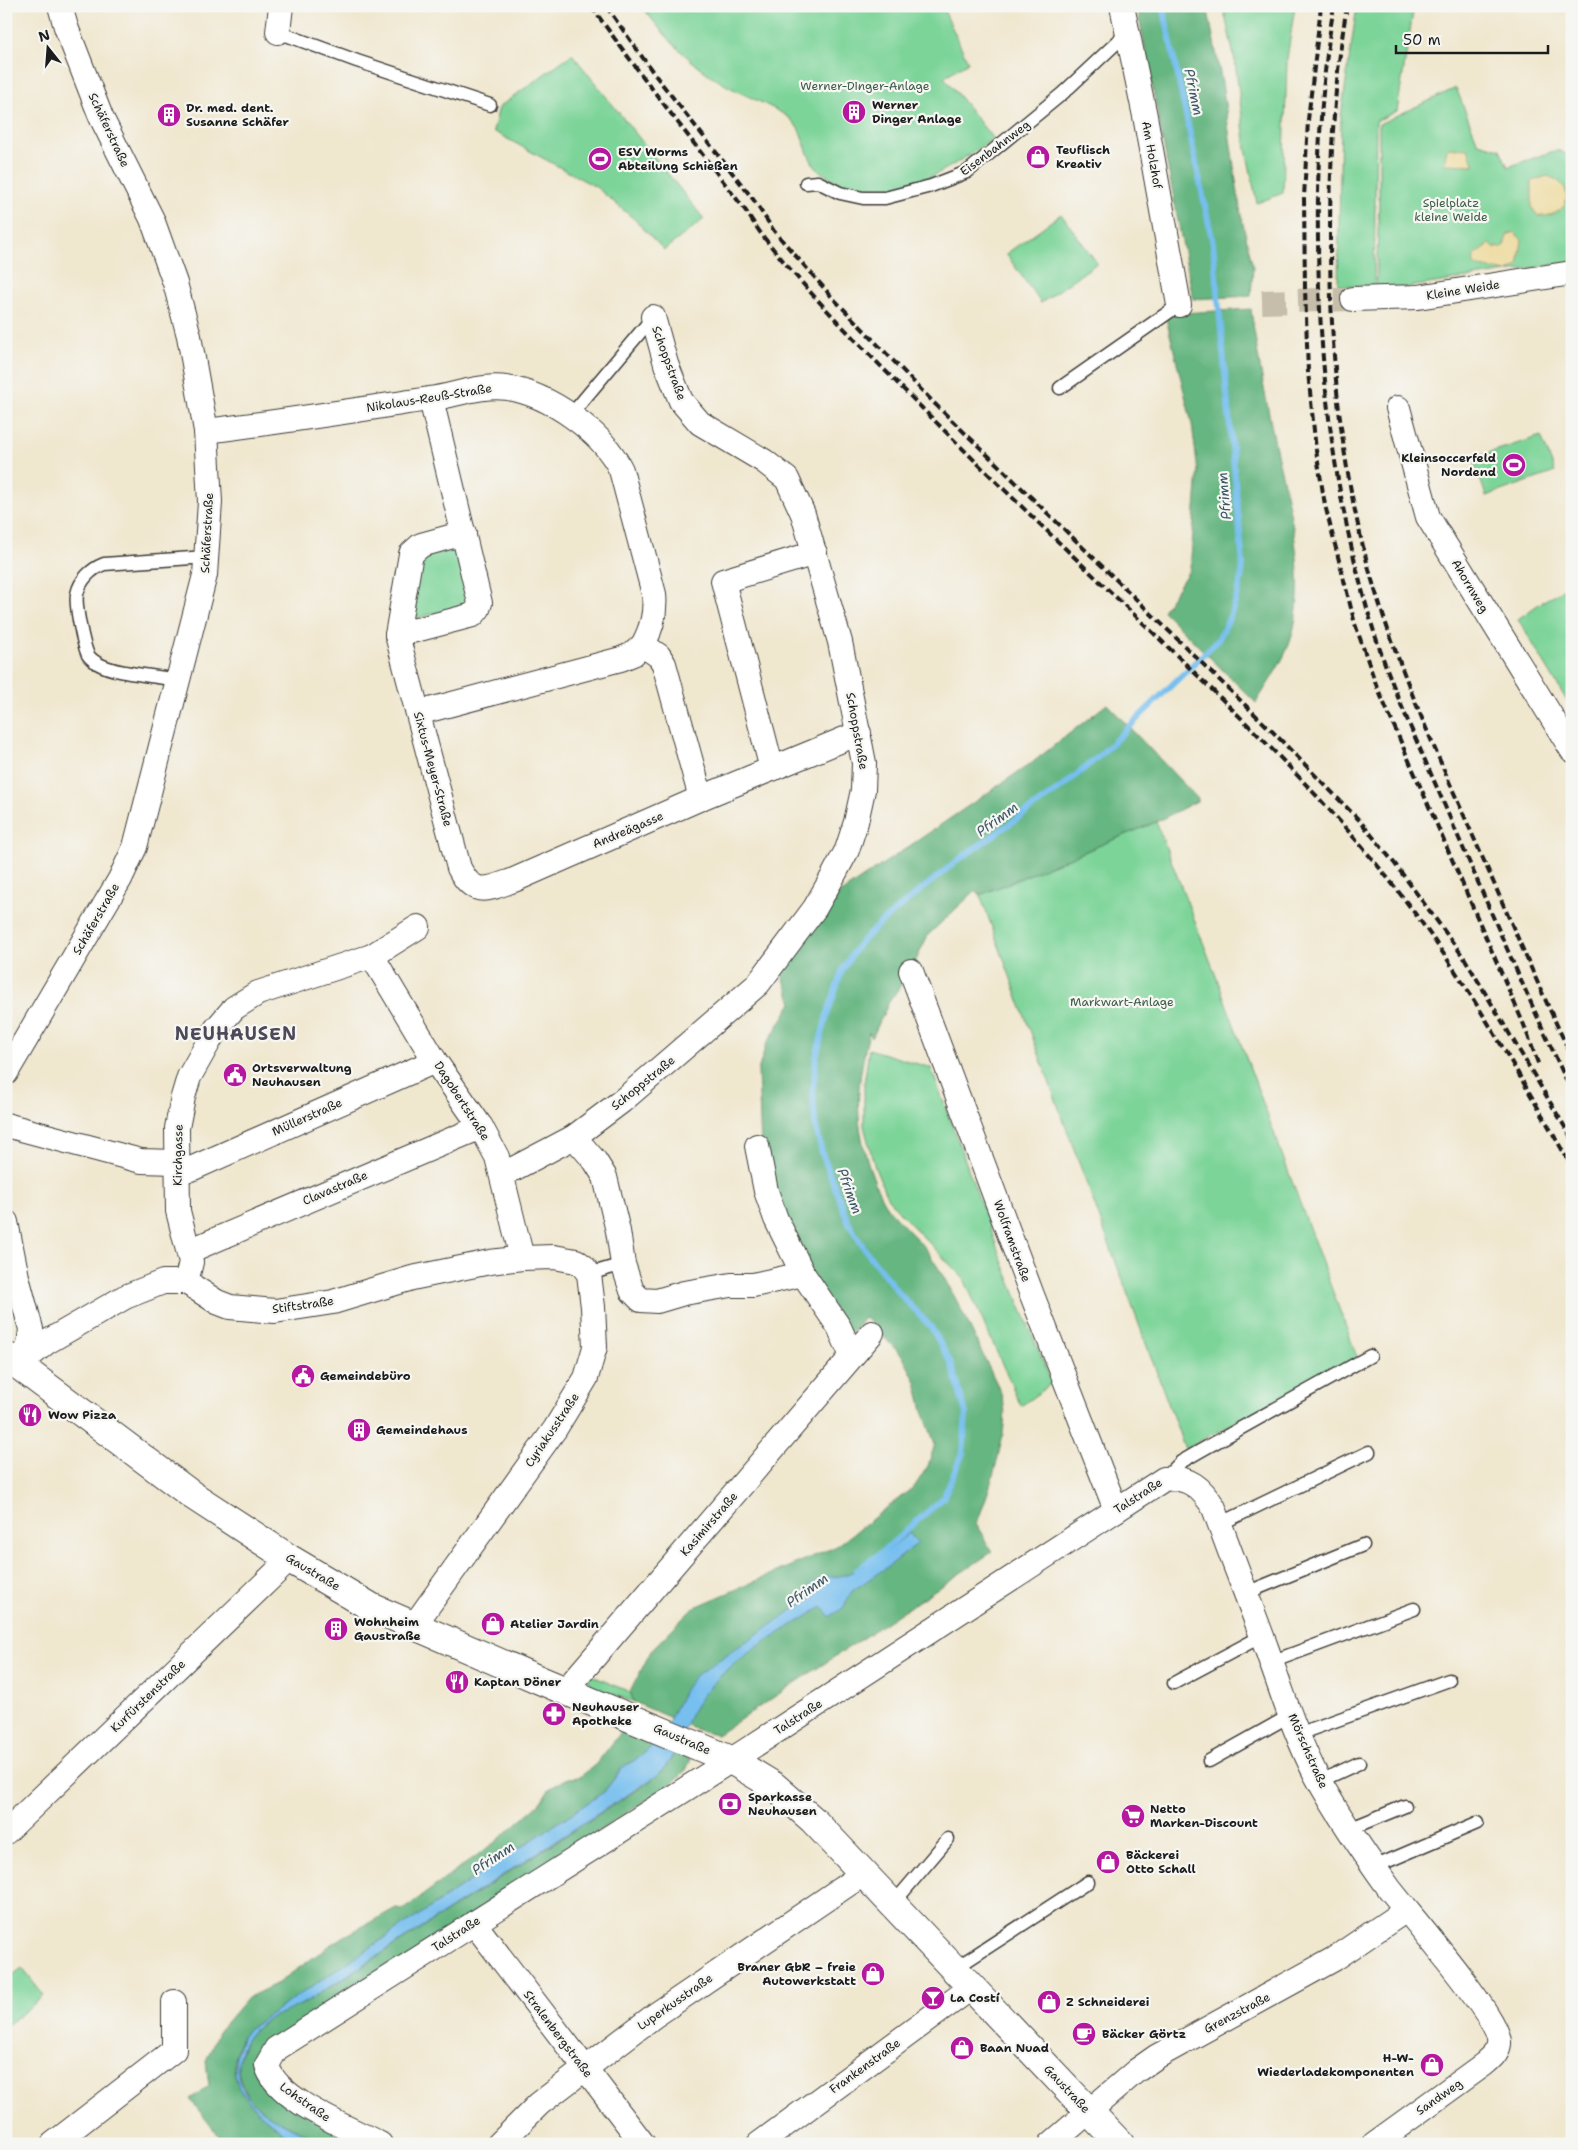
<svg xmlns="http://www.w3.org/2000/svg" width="1578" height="2150" viewBox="0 0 1578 2150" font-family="'Shantell Sans',sans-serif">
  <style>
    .green { fill: #7dd499; stroke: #4c785a }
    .forest { fill: #66b681; stroke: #41694e }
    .sand { fill: #eeda9e; stroke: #857b5d }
    .water { fill: #77bfef; stroke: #4a6e86 }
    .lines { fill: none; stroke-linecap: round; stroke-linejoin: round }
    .stream { stroke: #77bfef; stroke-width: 6 }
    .street-tunnel { stroke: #c6beab; stroke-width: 24; stroke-dasharray: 24 12; stroke-linecap: butt }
    .lane-casing { stroke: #3c3a37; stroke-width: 15 }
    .street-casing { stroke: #3c3a37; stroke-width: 26 }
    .secondary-casing { stroke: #3c3a37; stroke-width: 30 }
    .lane { stroke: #fff; stroke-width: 12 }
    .street { stroke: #fff; stroke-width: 24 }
    .secondary { stroke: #fff; stroke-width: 28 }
    .rail { stroke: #1c1c1c; stroke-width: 4; stroke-dasharray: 8 4; stroke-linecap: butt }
    .labels { text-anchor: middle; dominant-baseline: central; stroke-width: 4.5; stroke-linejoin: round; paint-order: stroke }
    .park-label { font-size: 12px; fill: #3e5c48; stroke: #f6f6f2 }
    .poi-label { font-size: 12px; font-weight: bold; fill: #1c1c1c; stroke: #f6f6f2; text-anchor: start }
    .street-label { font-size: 12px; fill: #1c1c1c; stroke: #f6f6f2 }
    .water-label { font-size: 14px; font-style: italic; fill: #3c5566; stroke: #f6f6f2 }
    .district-label { font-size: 18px; font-weight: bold; letter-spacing: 1px; fill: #4e4958; stroke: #f6f6f2 }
  </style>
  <rect width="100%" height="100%" fill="#f6f6f2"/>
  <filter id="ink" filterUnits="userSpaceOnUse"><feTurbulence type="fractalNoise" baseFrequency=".02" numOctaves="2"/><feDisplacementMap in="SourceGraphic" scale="10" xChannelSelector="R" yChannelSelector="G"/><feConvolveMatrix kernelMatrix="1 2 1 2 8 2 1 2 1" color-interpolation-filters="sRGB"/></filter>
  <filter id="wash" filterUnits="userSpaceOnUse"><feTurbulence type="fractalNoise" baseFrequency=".0096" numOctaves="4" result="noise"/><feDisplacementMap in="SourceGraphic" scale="20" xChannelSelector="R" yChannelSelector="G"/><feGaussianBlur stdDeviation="1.12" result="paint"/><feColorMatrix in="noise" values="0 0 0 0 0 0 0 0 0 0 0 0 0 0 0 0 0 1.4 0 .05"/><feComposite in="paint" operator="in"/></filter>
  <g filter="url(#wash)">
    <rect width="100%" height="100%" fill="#f0e7cf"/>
    <!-- green -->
    <g class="green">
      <path d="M642 6H942L968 62 944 77 993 139C949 168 902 203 847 185 836 182 822 175 815 166 802 149 806 129 785 115 770 106 756 100 741 93 699 73 669 43 642 6Z"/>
      <path d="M1223 6H1295L1287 59 1283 193 1257 203 1246 149 1235 61Z"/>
      <path d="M1357 6H1414L1397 111 1376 121 1374 286H1338L1341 116Z"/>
      <path d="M572 54 704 219 664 250 633 218 596 187 493 131 499 107Z"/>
      <path d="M1456 88 1478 143 1500 149 1508 167 1557 150 1570 156 1572 161V262L1376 292 1379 200V124Z"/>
      <path d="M1061 214 1097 263 1041 303 1006 254Z"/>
      <path d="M1541 436 1555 472 1486 496 1473 458Z"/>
      <path d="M454 544 471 604 410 620 415 559Z"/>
      <path d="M1572 584V699L1567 701 1518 619 1539 604Z"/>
      <path d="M1156 822 1213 968 1357 1357 1185 1449 980 895Z"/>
      <path d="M869 1049 931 1068 1004 1266 1052 1383 1021 1406 964 1279 904 1217 888 1199 884 1190 875 1168 864 1126V1084Z"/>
      <path d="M588 1674 630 1692 634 1702 592 1687 588 1681Z"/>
      <path d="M22 1968 44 1996 6 2026V1980Z"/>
    </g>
    <!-- forest -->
    <g class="forest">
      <path d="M1137 6H1207L1222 83 1241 215 1253 267 1251 296 1193 299Z"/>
      <path d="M1251 309C1257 355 1266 399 1275 444 1288 505 1308 569 1293 632 1287 657 1269 681 1256 703L1163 611 1190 569 1198 472 1192 424 1165 314Z"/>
      <path d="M1107 704 1199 800 1156 822 980 895 975 891 928 935 911 971 889 1002 872 1038 869 1032C857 1085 853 1113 869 1166 874 1179 879 1196 887 1207 899 1223 916 1236 928 1252 957 1294 977 1345 1000 1390 1001 1395 1003 1400 1004 1405 1009 1430 987 1500 976 1524L992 1552 717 1735 703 1732 634 1702 630 1692 652 1649 693 1608 837 1546 915 1486 928 1466 935 1444 924 1414 916 1382 903 1357 865 1317 850 1334 796 1250 761 1148 758 1071 766 1045 792 1003 781 971 836 896 1033 762Z"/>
      <path d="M622 1731 654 1744 640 1757 623 1767 604 1792 248 2029C219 2067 239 2095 270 2122 279 2129 287 2138 297 2144H225L190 2099 209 2086 206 2061 218 2032 247 1998 278 1983 336 1941 396 1908 404 1909 498 1840 540 1803 549 1789 568 1778 580 1777 596 1764Z"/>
      <path d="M674 1752 691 1759 686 1770 672 1784 520 1882 258 2069 261 2083 273 2095 360 2144H326L272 2118 250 2100 241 2082 238 2071V2061L247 2037 269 2018 305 2003 646 1784 664 1770Z"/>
    </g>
    <!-- sand -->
    <g class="sand">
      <path d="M1452 148 1468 149 1474 165 1444 164 1447 149Z"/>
      <path d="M1547 176C1578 185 1570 218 1538 216L1532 208V181Z"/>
      <path d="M1514 232 1522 240 1518 266 1507 272 1476 266 1473 261 1475 254 1490 244 1494 248 1504 247 1507 235Z"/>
    </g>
    <!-- water -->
    <path class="water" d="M909 1533 918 1543 893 1563 852 1591 843 1608 830 1617 822 1607C778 1635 725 1660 696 1705 681 1727 678 1757 658 1775L334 1984C320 1993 307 2002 292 2009 281 2014 270 2016 261 2024 249 2033 242 2044 239 2058 228 2107 293 2127 326 2144H297L258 2112 239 2089 235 2074V2056L243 2036 248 2029 604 1792 623 1767 640 1757 660 1739 685 1688 695 1676 815 1595 809 1586 825 1576C849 1583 891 1548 909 1533Z"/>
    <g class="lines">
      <!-- stream -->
      <path class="stream" d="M856 1570 882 1552 943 1498 963 1453 966 1413 951 1363 931 1327 898 1292 866 1251 849 1224 822 1153 815 1123 813 1091 816 1057 827 1015 842 971 857 946 879 924 958 860 1062 787 1099 756 1218 640C1232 616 1240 593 1243 565L1213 244 1163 6"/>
    </g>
  </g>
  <g filter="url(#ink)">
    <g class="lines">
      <!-- street-tunnel -->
      <path class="street-tunnel" d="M1262 302 1353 299"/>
      <!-- lane casing -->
      <g class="lane-casing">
        <g id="lane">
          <path d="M278 32 357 61 490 105"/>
          <path d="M806 183 818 182 840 193 863 198H885L931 186 967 172 1063 93 1127 33"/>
          <path d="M1060 388 1179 305"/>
          <path d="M570 416 653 317"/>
          <path d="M179 680C157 676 115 674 97 663 94 661 90 658 88 655 83 644 75 606 77 594 80 580 91 569 104 564L207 557"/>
          <path d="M589 1274 623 1264"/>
          <path d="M1164 1479 1181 1462 1200 1451 1370 1356"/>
          <path d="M1220 1524 1369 1452"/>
          <path d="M1246 1593 1363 1545"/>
          <path d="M1271 1662 1414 1609"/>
          <path d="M1174 1683 1262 1636"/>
          <path d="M1298 1734 1449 1680"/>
          <path d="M1209 1761 1291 1715"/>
          <path d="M1320 1781 1359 1763"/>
          <path d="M1349 1829 1405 1806"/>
          <path d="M1374 1867 1477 1823"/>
          <path d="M892 1905 948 1839"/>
          <path d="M954 1969 1088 1882"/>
        </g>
      </g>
      <!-- street casing -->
      <g class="street-casing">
        <g id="street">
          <path d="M1122 6 1145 116 1179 305"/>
          <path d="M278 32 281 6"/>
          <path d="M1353 299 1418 297 1572 273"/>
          <path d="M431 399 480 603 478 609 473 615 397 635 459 868C474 898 488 889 514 880L701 798 859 733"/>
          <path d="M1398 408 1428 517 1572 750"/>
          <path d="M206 431C281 422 355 410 429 399 454 396 481 384 507 388 549 394 603 432 621 470L654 594C656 613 652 628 643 645L659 656 664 664 701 798"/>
          <path d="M397 635 411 554 421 545 464 533"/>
          <path d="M418 713 621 659 633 654 643 645"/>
          <path d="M772 769 723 581 815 553"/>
          <path d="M372 956 435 1061 481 1127 497 1157 522 1258"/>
          <path d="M911 971 1032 1295 1116 1510"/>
          <path d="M6 1073 120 879 135 847 205 575 210 502 206 431 189 336 175 283 152 219 101 117 66 27 60 6"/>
          <path d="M6 1125 141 1161 176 1162"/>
          <path d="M574 1137 595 1161 605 1177 618 1231 623 1264 632 1291 641 1300 657 1301 684 1293 731 1285H753L803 1274"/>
          <path d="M757 1146 766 1191 776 1219 803 1274 839 1327 852 1356"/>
          <path d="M178 1171 191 1169 435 1061"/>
          <path d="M502 1175 574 1137 622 1101 758 984 815 908 832 878 847 850 856 822 863 790 864 763 840 642 803 514 787 479 764 461 700 423 681 401 666 364 653 317"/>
          <path d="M6 1222 17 1277 31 1329 29 1345 21 1363"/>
          <path d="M189 1251 481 1127"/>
          <path d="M186 1282 191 1262 178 1211 177 1128 183 1097 189 1077 216 1029 234 1008 258 993 372 956 418 927"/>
          <path d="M20 1364 47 1342 125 1297 163 1282H186L217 1302 230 1307 275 1311 333 1302 412 1278 490 1262 522 1258 554 1257 576 1261 583 1266 589 1274 593 1307 595 1347 586 1378 555 1429 413 1627"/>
          <path d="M565 1691 872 1333"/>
          <path d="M6 1832 290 1559"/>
          <path d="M474 1923 643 2144"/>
          <path d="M53 2144 174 2050V2002"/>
          <path d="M380 2144C350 2128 275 2100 267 2065L276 2049 744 1752 1164 1479C1189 1476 1202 1488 1214 1508 1231 1556 1250 1603 1267 1650 1282 1692 1296 1737 1317 1777 1338 1815 1363 1852 1389 1888 1407 1912 1503 2021 1499 2044 1498 2053 1489 2060 1483 2065L1374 2144"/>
          <path d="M499 2144 539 2104 654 2016 863 1874"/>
          <path d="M759 2144 972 1987"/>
          <path d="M1051 2144 1136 2071 1156 2057 1334 1959 1406 1910"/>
        </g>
      </g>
      <!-- secondary casing -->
      <g class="secondary-casing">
        <path id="secondary" d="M6 1356 192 1495 290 1559 371 1607 542 1681 731 1760 774 1786 813 1820 1120 2144"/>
      </g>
      <!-- lane -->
      <use href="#lane" class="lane"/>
      <!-- street -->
      <use href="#street" class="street"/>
      <!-- secondary -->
      <use href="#secondary" class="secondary"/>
      <!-- rail -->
      <g class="rail">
        <path d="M591 6C639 73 689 137 739 202 749 214 756 228 766 240 813 299 869 354 922 408 1003 490 1087 569 1170 649 1245 721 1321 795 1386 876 1459 966 1515 1068 1572 1167"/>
        <path d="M606 6 655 75 753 199 774 231 831 296 934 403 1273 732 1360 821 1395 864 1465 959 1572 1139"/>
        <path d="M1321 6 1308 120 1304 198 1305 289 1308 372 1316 450 1325 505 1355 624 1377 687 1524 1025 1539 1066"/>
        <path d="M1334 6C1321 82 1317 162 1318 239 1319 368 1333 491 1369 615 1388 682 1420 747 1447 811 1488 905 1528 999 1572 1092"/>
        <path d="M1347 6C1334 82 1330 159 1330 237 1330 352 1340 469 1372 580 1398 668 1436 752 1473 836 1506 910 1537 984 1572 1057"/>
      </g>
    </g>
  </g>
  <!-- icons -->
  <defs>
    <g id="building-disc" transform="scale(1.25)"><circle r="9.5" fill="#b5179e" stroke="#f6f6f2"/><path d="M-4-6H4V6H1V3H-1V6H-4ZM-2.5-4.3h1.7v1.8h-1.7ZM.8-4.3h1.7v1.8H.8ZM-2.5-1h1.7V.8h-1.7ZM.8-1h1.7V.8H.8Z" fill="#fff"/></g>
    <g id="shop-disc" transform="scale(1.25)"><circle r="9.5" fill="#b5179e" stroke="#f6f6f2"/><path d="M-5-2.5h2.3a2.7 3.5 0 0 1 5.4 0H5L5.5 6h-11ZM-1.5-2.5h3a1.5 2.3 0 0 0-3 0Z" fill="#fff"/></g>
    <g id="stadium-disc" transform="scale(1.25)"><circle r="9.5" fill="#b5179e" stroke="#f6f6f2"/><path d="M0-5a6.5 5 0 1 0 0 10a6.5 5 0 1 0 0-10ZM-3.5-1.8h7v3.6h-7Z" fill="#fff"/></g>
    <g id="civic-disc" transform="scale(1.25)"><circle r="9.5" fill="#b5179e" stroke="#f6f6f2"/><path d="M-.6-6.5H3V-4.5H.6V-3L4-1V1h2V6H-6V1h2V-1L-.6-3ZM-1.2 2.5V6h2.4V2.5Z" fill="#fff"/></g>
    <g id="restaurant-disc" transform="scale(1.25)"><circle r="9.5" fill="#b5179e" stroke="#f6f6f2"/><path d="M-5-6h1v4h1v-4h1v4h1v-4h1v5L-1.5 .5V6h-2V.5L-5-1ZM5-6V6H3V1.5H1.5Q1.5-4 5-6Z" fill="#fff"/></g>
    <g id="pharmacy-disc" transform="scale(1.25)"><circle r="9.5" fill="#b5179e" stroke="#f6f6f2"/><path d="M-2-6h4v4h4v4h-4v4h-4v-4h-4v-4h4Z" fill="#fff"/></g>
    <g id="bank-disc" transform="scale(1.25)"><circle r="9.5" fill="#b5179e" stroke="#f6f6f2"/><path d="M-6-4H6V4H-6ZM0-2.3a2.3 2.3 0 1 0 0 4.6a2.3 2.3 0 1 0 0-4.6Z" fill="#fff"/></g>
    <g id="supermarket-disc" transform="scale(1.25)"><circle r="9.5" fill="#b5179e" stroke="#f6f6f2"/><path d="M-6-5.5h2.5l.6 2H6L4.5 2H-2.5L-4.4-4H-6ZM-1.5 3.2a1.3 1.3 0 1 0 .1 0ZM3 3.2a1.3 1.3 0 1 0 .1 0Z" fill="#fff"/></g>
    <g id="bar-disc" transform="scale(1.25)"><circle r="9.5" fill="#b5179e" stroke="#f6f6f2"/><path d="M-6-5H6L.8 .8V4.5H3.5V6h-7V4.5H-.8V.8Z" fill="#fff"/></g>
    <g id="cafe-disc" transform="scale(1.25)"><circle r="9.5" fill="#b5179e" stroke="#f6f6f2"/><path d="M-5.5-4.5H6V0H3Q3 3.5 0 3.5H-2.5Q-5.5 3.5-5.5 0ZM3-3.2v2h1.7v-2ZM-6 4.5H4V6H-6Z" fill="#fff"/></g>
  </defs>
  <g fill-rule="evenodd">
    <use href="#building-disc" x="854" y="112"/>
    <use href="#building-disc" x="169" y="115"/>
    <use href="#shop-disc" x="1038" y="157"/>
    <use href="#stadium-disc" x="600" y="159"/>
    <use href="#stadium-disc" x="1514" y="465"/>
    <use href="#civic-disc" x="235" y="1075"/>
    <use href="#civic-disc" x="303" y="1376"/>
    <use href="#restaurant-disc" x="30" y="1415"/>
    <use href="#building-disc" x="359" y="1430"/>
    <use href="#shop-disc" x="493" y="1624"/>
    <use href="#building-disc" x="336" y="1629"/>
    <use href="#restaurant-disc" x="457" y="1682"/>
    <use href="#pharmacy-disc" x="554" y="1714"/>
    <use href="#bank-disc" x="730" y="1804"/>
    <use href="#supermarket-disc" x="1133" y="1816"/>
    <use href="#shop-disc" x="1108" y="1862"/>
    <use href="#shop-disc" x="873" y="1974"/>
    <use href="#bar-disc" x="933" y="1998"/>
    <use href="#shop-disc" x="1049" y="2002"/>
    <use href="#cafe-disc" x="1084" y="2034"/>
    <use href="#shop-disc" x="962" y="2048"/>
    <use href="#shop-disc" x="1432" y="2065"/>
  </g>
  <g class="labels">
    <!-- park labels -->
    <g class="park-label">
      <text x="865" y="86">Werner-Dinger-Anlage</text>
      <text x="1451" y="203">Spielplatz<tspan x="1451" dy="14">kleine Weide</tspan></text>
      <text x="1122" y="1002">Markwart-Anlage</text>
    </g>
    <!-- poi labels -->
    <g class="poi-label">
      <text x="872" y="105">Werner<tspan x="872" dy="14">Dinger Anlage</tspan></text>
      <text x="186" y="108">Dr. med. dent.<tspan x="186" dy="14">Susanne Schäfer</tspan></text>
      <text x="1056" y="150">Teuflisch<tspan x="1056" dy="14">Kreativ</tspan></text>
      <text x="618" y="152">ESV Worms<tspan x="618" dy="14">Abteilung Schießen</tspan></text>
      <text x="1496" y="458" text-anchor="end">Kleinsoccerfeld<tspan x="1496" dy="14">Nordend</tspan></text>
      <text x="252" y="1068">Ortsverwaltung<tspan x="252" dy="14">Neuhausen</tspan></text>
      <text x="320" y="1376">Gemeindebüro</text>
      <text x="48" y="1415">Wow Pizza</text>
      <text x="376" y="1430">Gemeindehaus</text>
      <text x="354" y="1622">Wohnheim<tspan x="354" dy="14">Gaustraße</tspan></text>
      <text x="510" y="1624">Atelier Jardin</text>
      <text x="474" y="1682">Kaptan Döner</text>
      <text x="572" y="1707">Neuhauser<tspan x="572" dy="14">Apotheke</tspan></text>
      <text x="748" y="1797">Sparkasse<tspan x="748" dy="14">Neuhausen</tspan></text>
      <text x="1150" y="1809">Netto<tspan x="1150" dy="14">Marken-Discount</tspan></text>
      <text x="1126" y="1855">Bäckerei<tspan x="1126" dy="14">Otto Schall</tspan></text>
      <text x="856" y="1967" text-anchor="end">Braner GbR – freie<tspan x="856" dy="14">Autowerkstatt</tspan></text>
      <text x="950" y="1998">La Costí</text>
      <text x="1066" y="2002">Z Schneiderei</text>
      <text x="1102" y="2034">Bäcker Görtz</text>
      <text x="980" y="2048">Baan Nuad</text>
      <text x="1414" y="2058" text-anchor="end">H-W-<tspan x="1414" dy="14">Wiederladekomponenten</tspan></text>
    </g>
    <!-- street labels -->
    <g class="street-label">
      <text transform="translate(109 130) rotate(65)">Schäferstraße</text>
      <text transform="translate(995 148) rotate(-37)">Eisenbahnweg</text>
      <text transform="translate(1152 155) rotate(80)">Am Holzhof</text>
      <text transform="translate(1463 290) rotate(-9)">Kleine Weide</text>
      <text transform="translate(669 363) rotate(70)">Schoppstraße</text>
      <text transform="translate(429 398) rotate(-9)">Nikolaus-Reuß-Straße</text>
      <text transform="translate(207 533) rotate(-87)">Schäferstraße</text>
      <text transform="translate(1470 586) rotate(59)">Ahornweg</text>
      <text transform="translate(857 731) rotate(80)">Schoppstraße</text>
      <text transform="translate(433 769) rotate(75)">Sixtus-Meyer-Straße</text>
      <text transform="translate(628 830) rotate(-23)">Andreägasse</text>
      <text transform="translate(96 919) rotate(-60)">Schäferstraße</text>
      <text transform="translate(643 1083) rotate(-39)">Schoppstraße</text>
      <text transform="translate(462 1101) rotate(57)">Dagobertstraße</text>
      <text transform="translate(307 1117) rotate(-24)">Müllerstraße</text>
      <text transform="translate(178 1155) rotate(-89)">Kirchgasse</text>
      <text transform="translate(335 1188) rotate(-23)">Clavastraße</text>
      <text transform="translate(1012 1241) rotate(70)">Wolframstraße</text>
      <text transform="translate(303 1305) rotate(-8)">Stiftstraße</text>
      <text transform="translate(552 1430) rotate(-56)">Cyriakusstraße</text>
      <text transform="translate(1138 1496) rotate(-33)">Talstraße</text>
      <text transform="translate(709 1524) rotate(-49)">Kasimirstraße</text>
      <text transform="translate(313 1572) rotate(31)">Gaustraße</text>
      <text transform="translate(148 1696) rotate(-44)">Kurfürstenstraße</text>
      <text transform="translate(798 1717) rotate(-33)">Talstraße</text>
      <text transform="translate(682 1739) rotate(23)">Gaustraße</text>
      <text transform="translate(1308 1751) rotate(66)">Mörschstraße</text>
      <text transform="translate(456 1934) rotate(-33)">Talstraße</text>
      <text transform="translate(675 2002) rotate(-35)">Luperkusstraße</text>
      <text transform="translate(1237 2013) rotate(-28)">Grenzstraße</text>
      <text transform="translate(558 2034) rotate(53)">Stralenbergstraße</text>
      <text transform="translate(865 2066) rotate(-36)">Frankenstraße</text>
      <text transform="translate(1067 2089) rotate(47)">Gaustraße</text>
      <text transform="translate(1439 2097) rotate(-35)">Sandweg</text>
      <text transform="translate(305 2102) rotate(35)">Lohstraße</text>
    </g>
    <!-- water labels -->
    <g class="water-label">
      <text transform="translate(1194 92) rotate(78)">Pfrimm</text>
      <text transform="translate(1224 496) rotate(-95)">Pfrimm</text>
      <text transform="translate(997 819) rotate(-36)">Pfrimm</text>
      <text transform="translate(850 1191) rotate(70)">Pfrimm</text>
      <text transform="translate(807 1590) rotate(-35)">Pfrimm</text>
      <text transform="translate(493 1858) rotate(-34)">Pfrimm</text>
    </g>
    <!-- district labels -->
    <g class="district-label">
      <text x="236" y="1034">NEUHAUSEN</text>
    </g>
  </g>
  <!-- margin -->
  <rect width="1578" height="2150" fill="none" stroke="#f6f6f2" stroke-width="25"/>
  <!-- north arrow -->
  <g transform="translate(48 48) rotate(343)" stroke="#f6f6f2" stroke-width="4" paint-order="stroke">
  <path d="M0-4L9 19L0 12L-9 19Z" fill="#1c1c1c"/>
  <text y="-8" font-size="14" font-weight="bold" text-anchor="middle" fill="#1c1c1c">N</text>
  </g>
  <!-- scale -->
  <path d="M1396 45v8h152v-8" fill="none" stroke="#1c1c1c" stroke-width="2.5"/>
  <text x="1403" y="45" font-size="15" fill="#1c1c1c" stroke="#f6f6f2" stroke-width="4" paint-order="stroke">50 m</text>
</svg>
